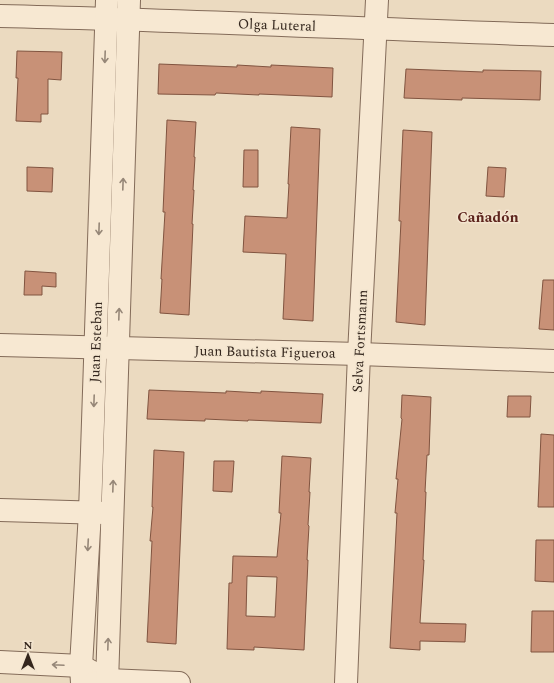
<svg xmlns="http://www.w3.org/2000/svg" width="554" height="683" viewBox="0 0 554 683" font-family="Spectral,serif">
  <style>
    .building { fill: #c89177; stroke: #815440; fill-rule: evenodd }
    .lines { fill: none; stroke-linecap: round; stroke-linejoin: round }
    .minor-casing { stroke: #836b59; stroke-width: 24 }
    .minor { stroke: #f7e8d2; stroke-width: 22 }
    .oneway { stroke: #968778 }
    .labels { text-anchor: middle; dominant-baseline: central; stroke-width: 3; stroke-linejoin: round; paint-order: stroke }
    .street-label { font-size: 14px; fill: #34261d; stroke: #f3e5cf }
    .neighbourhood-label { font-size: 15px; font-weight: bold; fill: #5e251e; stroke: #f3e5cf }
  </style>
  <rect width="100%" height="100%" fill="#ebdac0"/>
  <!-- building -->
  <g class="building">
    <path d="M17 51 62 52 61 80 48 79V114H41V122L16 121 18 78H16Z"/>
    <path d="M159 64 237 67V65L271 67V65L333 68 332 97 259 94V95L216 93 215 95 158 94Z"/>
    <path d="M406 69 483 72V70L541 71 540 100 462 98V100L404 98Z"/>
    <path d="M167 120 196 122 194 157H195L193 190H194L192 224H193L189 315 160 313 162 279H161L165 212H163Z"/>
    <path d="M291 127 320 129 313 321 283 319 286 254 243 252 245 216 287 218 289 184H288Z"/>
    <path d="M403 130 432 132 425 325 396 322 401 221H399Z"/>
    <path d="M244 150H258V187H243Z"/>
    <path d="M27 167 53 168 52 192 27 191Z"/>
    <path d="M488 167 506 168 504 197 486 196Z"/>
    <path d="M25 271 56 273V287L42 286V295H24Z"/>
    <path d="M543 280H554V330L539 329Z"/>
    <path d="M149 390 226 393V391L261 393V391L323 394 321 423 248 420V421L205 419V421L147 419Z"/>
    <path d="M402 395 431 397 429 455H427L425 492H426L423 560H424L420 623 466 624 465 642 420 641V650L390 648 397 513H395L398 479H396L402 419 401 418Z"/>
    <path d="M508 396H531L530 417H507Z"/>
    <path d="M541 434 554 435V507H538Z"/>
    <path d="M154 450 184 452 176 644 147 642 152 541H150L153 507H152Z"/>
    <path d="M282 456 311 458 309 492H310L308 525 309 526 307 560H308L304 650 254 647V650L227 649 229 583H232L233 556 277 557 281 513H279ZM247 576 277 577 275 617 246 616Z"/>
    <path d="M214 461H234L232 492 213 491Z"/>
    <path d="M536 540H554V582L535 581Z"/>
    <path d="M532 611H554V652H531Z"/>
  </g>
  <g class="lines">
    <!-- minor casing -->
    <g class="minor-casing">
      <g id="minor">
        <path d="M0 16C185 20 369 29 554 35"/>
        <path d="M0 345 359 354 554 361"/>
        <path d="M0 510 105 513"/>
        <path d="M0 662 81 666 94 673"/>
        <path d="M82 683 81 666 90 512 107 0"/>
        <path d="M95 683 107 680 179 683"/>
        <path d="M107 683 129 0"/>
        <path d="M346 683 359 354 377 0"/>
      </g>
    </g>
    <!-- minor -->
    <use href="#minor" class="minor"/>
  </g>
  <!-- one-way arrows -->
  <defs><path id="oneway-shaft" d="M-6 0H5M1.5-3L5.5 0L1.5 3" fill="none" stroke-width="1.6" stroke-linecap="round" stroke-linejoin="round"/></defs>
  <g class="oneway">
    <use href="#oneway-shaft" transform="translate(105 57) rotate(92)"/>
    <use href="#oneway-shaft" transform="translate(123 184) rotate(-88)"/>
    <use href="#oneway-shaft" transform="translate(99 229) rotate(92)"/>
    <use href="#oneway-shaft" transform="translate(119 314) rotate(-88)"/>
    <use href="#oneway-shaft" transform="translate(94 401) rotate(92)"/>
    <use href="#oneway-shaft" transform="translate(113 486) rotate(-88)"/>
    <use href="#oneway-shaft" transform="translate(88 545) rotate(93)"/>
    <use href="#oneway-shaft" transform="translate(108 644) rotate(-88)"/>
    <use href="#oneway-shaft" transform="translate(58 665) rotate(-177)"/>
  </g>
  <g class="labels">
    <!-- street labels -->
    <g class="street-label">
      <text transform="translate(277 25) rotate(2)">Olga Luteral</text>
      <text transform="translate(360 341) rotate(-87)">Selva Fortsmann</text>
      <text transform="translate(96 342) rotate(-88)">Juan Esteban</text>
      <text transform="translate(265 352) rotate(1)">Juan Bautista Figueroa</text>
    </g>
    <!-- neighbourhood labels -->
    <g class="neighbourhood-label">
      <text x="488" y="217">Cañadón</text>
    </g>
  </g>
  <!-- north arrow -->
  <g transform="translate(28 655)" stroke="#f3e5cf" stroke-width="3" paint-order="stroke">
  <path d="M0-3L7 15L0 10L-7 15Z" fill="#34261d"/>
  <text y="-6" font-size="11" font-weight="bold" text-anchor="middle" fill="#34261d">N</text>
  </g>
</svg>
